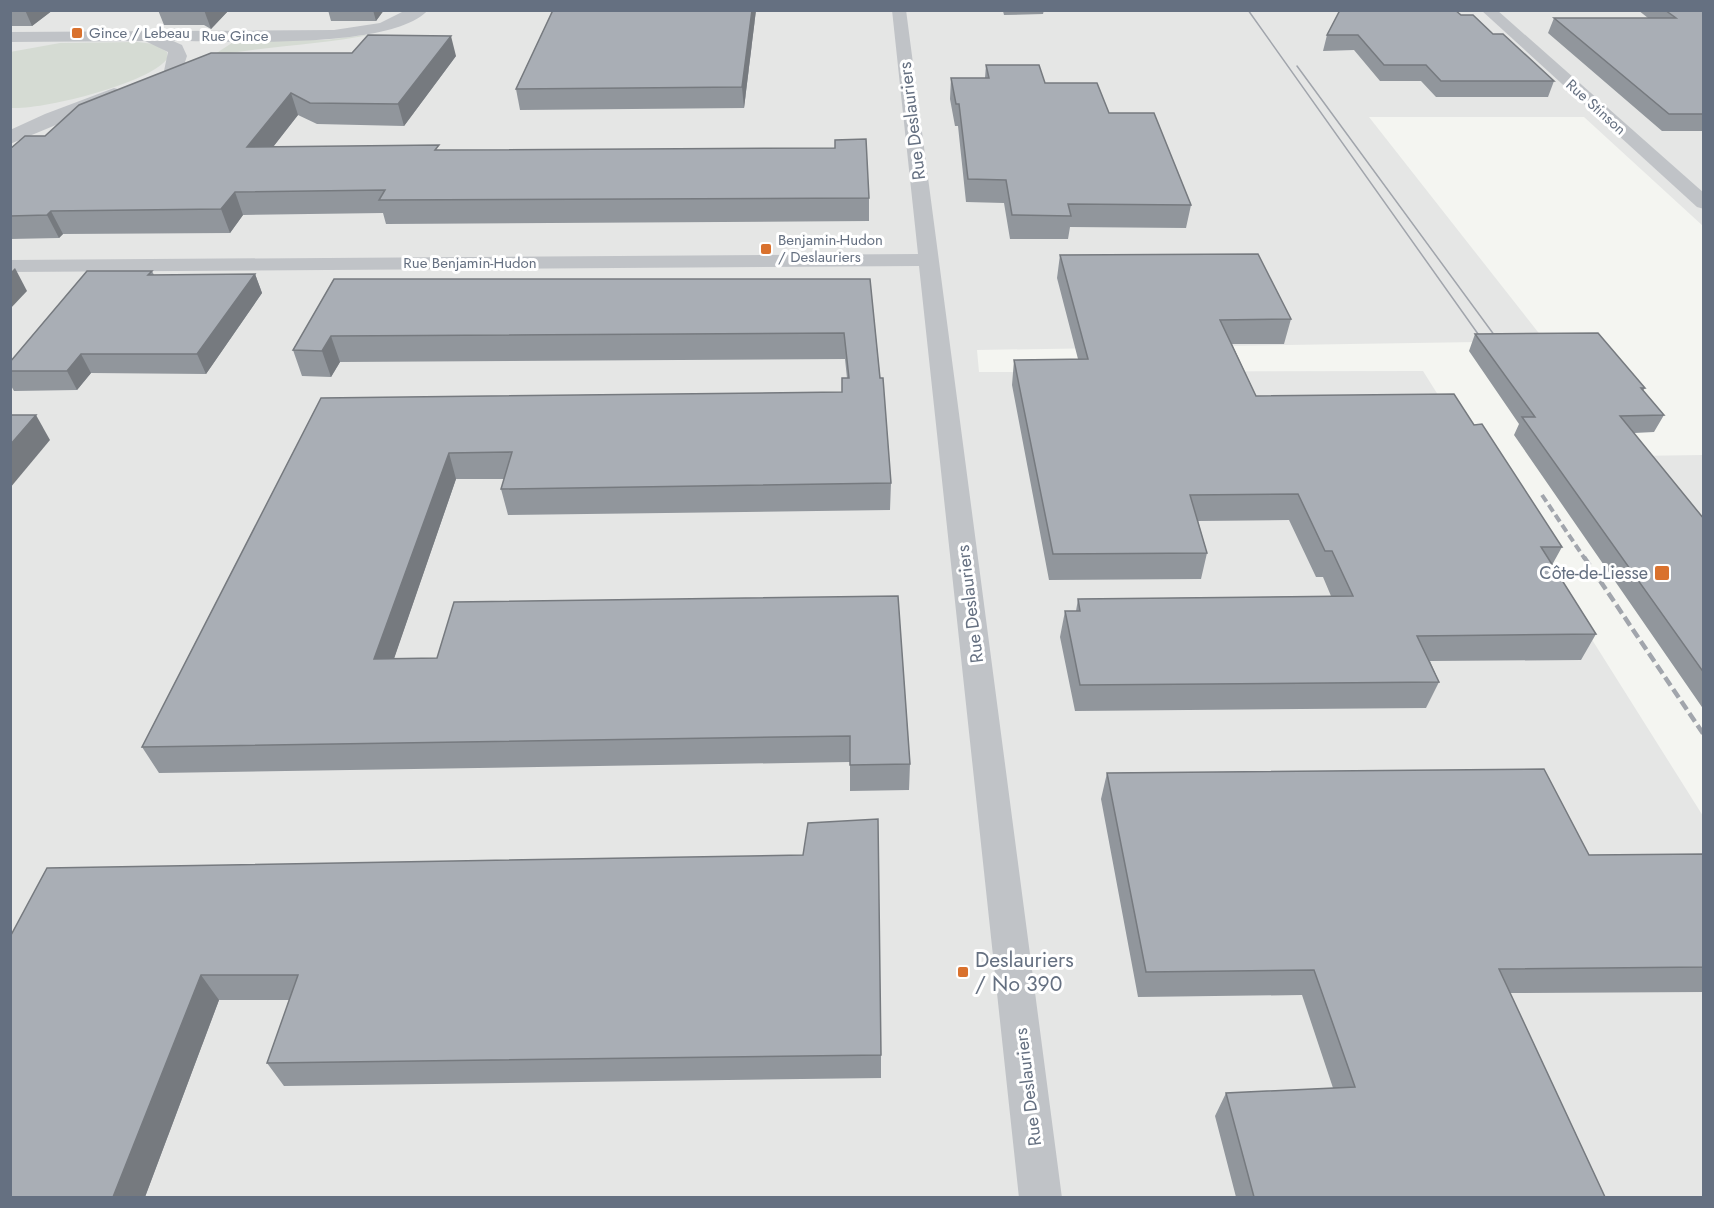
<svg xmlns="http://www.w3.org/2000/svg" width="1714" height="1208" viewBox="0 0 1714 1208" font-family="Jost,sans-serif">
  <style>
    .built { fill: #e5e6e5 }
    .green { fill: #d5dbd3 }
    .lines { fill: none; stroke-linecap: round; stroke-linejoin: round }
    .minor { fill: #c0c3c7; fill-rule: evenodd }
    .tertiary { fill: #c0c3c7; fill-rule: evenodd }
    .tram { stroke: #a1a5ac; stroke-width: 1.5 }
    .rail-far1 { stroke: #a1a5ac; stroke-width: 4; stroke-dasharray: 8 4; stroke-linecap: butt }
    .rail { stroke: #a1a5ac; stroke-width: 4.5; stroke-dasharray: 10 4.5; stroke-linecap: butt }
    .wall { fill: #91969c }
    .shaded-wall { fill: #767a7f }
    .building { fill: #a9aeb5; stroke: #767a7f; stroke-width: 1.5 }
    .poi-dot { fill: #d9712d; stroke: #fff; stroke-width: 2 }
    .labels { text-anchor: middle; dominant-baseline: central; stroke-width: 6; stroke-linejoin: round; paint-order: stroke }
    .far-poi-label { font-size: 15px; fill: #657081; stroke: #fff; text-anchor: start }
    .far-street-label { font-size: 15px; fill: #657081; stroke: #fff }
    .street-label { font-size: 18px; fill: #657081; stroke: #fff }
    .poi-label { font-size: 18px; fill: #657081; stroke: #fff; text-anchor: end }
    .near-poi-label { font-size: 21px; fill: #657081; stroke: #fff; text-anchor: start }
  </style>
  <rect width="100%" height="100%" fill="#f4f5f1"/>
  <!-- built -->
  <g class="built">
    <path d="M10 11H1703V226L1584 117H1369L1545 341 977 350 979 372 1423 371 1703 816V1197H11Z"/>
    <path d="M1703 455V549L1632 456Z"/>
  </g>
  <!-- green -->
  <g class="green">
    <path d="M374 34C321 45 266 46 212 56L238 39 325 40Z"/>
    <path d="M137 42 154 44 167 52V59C148 84 42 110 11 108L10 52 60 43Z"/>
  </g>
  <g class="lines">
    <!-- minor -->
    <g class="minor">
      <path d="M892 10H906L1062 1198H1019L919 266 10 272V260L918 254Z"/>
      <path d="M1481 10H1497L1704 193V209L1697 207Z"/>
    </g>
    <!-- tertiary -->
    <g class="tertiary">
      <path d="M406 10H428C393 50 226 41 173 41L182 45 187 56 182 71 173 76 164 71 168 52 145 41 10 42V32L334 30 380 23Z"/>
      <path d="M114 88 121 90 123 94 121 98 10 144V130L45 114Z"/>
    </g>
    <!-- tram -->
    <g class="tram">
      <path d="M1248 10 1488 348"/>
      <path d="M1297 66 1503 347"/>
    </g>
    <!-- rail-far1 -->
    <path class="rail-far1" d="M1542 495 1585 559"/>
    <!-- rail -->
    <path class="rail" d="M1584 557 1704 735"/>
  </g>
  <!-- wall -->
  <g class="wall">
    <path d="M10 10H53L32 26H10Z"/>
    <path d="M158 10H229L211 29 204 25H164Z"/>
    <path d="M328 10H384L376 21H331Z"/>
    <path d="M553 10H756L744 108 520 110 516 89Z"/>
    <path d="M953 10H1044L1043 14 1004 15 1003 11Z"/>
    <path d="M1638 10H1704V131H1662L1548 33 1554 18H1648Z"/>
    <path d="M1461 15 1493 34 1554 81 1548 97H1436L1421 81H1380L1354 50 1323 51 1327 35Z"/>
    <path d="M456 56 404 126 317 124 298 115 273 147 440 150 869 198V221L386 224 383 213 243 215 230 233 63 234 59 238 10 239V149L45 136Z"/>
    <path d="M986 65 1045 83 1109 113 1191 205 1186 228 1070 227 1068 239H1010L1004 203 966 202 958 126H955L950 99 951 78H985Z"/>
    <path d="M1060 255 1291 319 1284 344H1232L1256 396 1474 425 1562 547 1552 565 1596 634 1581 660 1430 661 1439 682 1426 708 1075 711 1060 637 1065 611H1076L1078 599 1331 596 1323 577H1316L1289 520 1198 521 1207 553 1201 579 1049 580 1012 385 1014 360 1078 359 1057 278Z"/>
    <path d="M152 271 154 275 255 274 262 293 206 374 91 373 77 390 14 391 10 384V362Z"/>
    <path d="M334 279H870L891 483 890 510 508 515 501 489 504 479H456L394 658H437L898 596 910 764 909 790 850 791V762L159 773 142 747 321 398 842 392 847 378 845 359 340 362 331 377 302 376 293 350Z"/>
    <path d="M1475 334 1645 388 1643 391 1664 415 1654 432 1634 433 1704 519V710L1514 435 1519 424 1469 351Z"/>
    <path d="M1107 773 1589 855 1704 854V992L1510 993 1605 1197H1236L1215 1116 1226 1093 1333 1088 1302 995 1138 997 1101 799Z"/>
    <path d="M47 868 881 1055V1078L284 1086 267 1063 290 1000H219L145 1197H10Z"/>
  </g>
  <!-- shaded-wall -->
  <g class="shaded-wall">
    <path d="M25 10H53L32 26Z"/>
    <path d="M204 10H229L211 29Z"/>
    <path d="M373 10H384L376 21Z"/>
    <path d="M752 10H756L744 108 742 87Z"/>
    <path d="M451 36 456 56 404 126 398 104Z"/>
    <path d="M291 93 298 115 255 170 247 147Z"/>
    <path d="M235 192 243 215 230 233 221 209Z"/>
    <path d="M51 211 63 234 59 238 47 215Z"/>
    <path d="M15 268 27 291 10 309V273Z"/>
    <path d="M255 274 262 293 206 374 197 354Z"/>
    <path d="M331 336 340 362 331 377 322 351Z"/>
    <path d="M81 354 91 373 77 390 67 371Z"/>
    <path d="M36 415 50 440 10 488V445Z"/>
    <path d="M449 453 456 479 385 685 374 659Z"/>
    <path d="M201 975 219 1000 145 1197H113Z"/>
  </g>
  <!-- building -->
  <g class="building">
    <path d="M553 10H752L742 87 516 89Z"/>
    <path d="M1340 10H1455L1461 15H1473L1493 34H1503L1554 81H1441L1426 65H1384L1358 35H1327Z"/>
    <path d="M1665 10H1704V114H1669L1554 18H1676Z"/>
    <path d="M368 35 451 36 398 104 310 103 291 93 247 147 439 145 435 150 835 148V140L866 139 869 198 379 200 385 190 235 192 221 209 51 211 47 215 10 216V149L25 136H45L79 105 211 53H352Z"/>
    <path d="M986 65H1039L1045 83H1097L1109 113H1154L1191 205 1068 204 1071 216 1012 215 1006 180 968 179 959 104H956L951 78H989Z"/>
    <path d="M1258 254 1291 319 1220 320 1256 396 1454 394 1474 425 1482 424 1562 547H1541L1596 634 1417 636 1439 682 1080 685 1065 611H1080L1078 599 1353 596 1332 551H1325L1298 494 1190 495 1207 553 1053 554 1014 360 1088 359 1060 255Z"/>
    <path d="M87 271H152L148 275 255 274 197 354H81L67 371H10V362Z"/>
    <path d="M334 279H870L880 378H883L891 483 501 489 512 452 449 453 374 659 437 658 454 602 898 596 910 764 850 765V736L142 747 321 398 842 392V378H849L844 333 331 336 322 351 293 350Z"/>
    <path d="M1598 333 1645 388H1641L1664 415 1620 416 1704 519V673L1522 417H1535L1475 334Z"/>
    <path d="M10 415H36L10 445Z"/>
    <path d="M1544 769 1589 855 1704 854V967L1499 969 1605 1197H1254L1226 1093 1355 1087 1314 970 1146 972 1107 773Z"/>
    <path d="M878 819 881 1055 267 1063 298 975H201L113 1197H10V937L47 868 803 855 808 823Z"/>
  </g>
  <!-- markers -->
  <g class="poi-dot">
    <rect x="71" y="27" width="12" height="12" rx="3"/>
    <rect x="760" y="243" width="12" height="12" rx="3"/>
    <rect x="1654" y="565" width="16" height="16" rx="3"/>
    <rect x="957" y="966" width="12" height="12" rx="3"/>
  </g>
  <g class="labels">
    <!-- far-poi labels -->
    <g class="far-poi-label">
      <text x="89" y="33">Gince / Lebeau</text>
      <text x="778" y="240">Benjamin-Hudon<tspan x="778" dy="17">/ Deslauriers</tspan></text>
    </g>
    <!-- far-street labels -->
    <g class="far-street-label">
      <text x="235" y="36">Rue Gince</text>
      <text transform="translate(1596 107) rotate(42)">Rue Stinson</text>
      <text x="470" y="263">Rue Benjamin-Hudon</text>
    </g>
    <!-- street labels -->
    <g class="street-label">
      <text transform="translate(912 121) rotate(-97)">Rue Deslauriers</text>
      <text transform="translate(970 604) rotate(-97)">Rue Deslauriers</text>
      <text transform="translate(1028 1087) rotate(-97)">Rue Deslauriers</text>
    </g>
    <!-- poi labels -->
    <g class="poi-label">
      <text x="1648" y="573">Côte-de-Liesse</text>
    </g>
    <!-- near-poi labels -->
    <g class="near-poi-label">
      <text x="975" y="960">Deslauriers<tspan x="975" dy="24">/ No 390</tspan></text>
    </g>
  </g>
  <!-- border -->
  <rect width="1714" height="1208" fill="none" stroke="#657081" stroke-width="24"/>
</svg>
